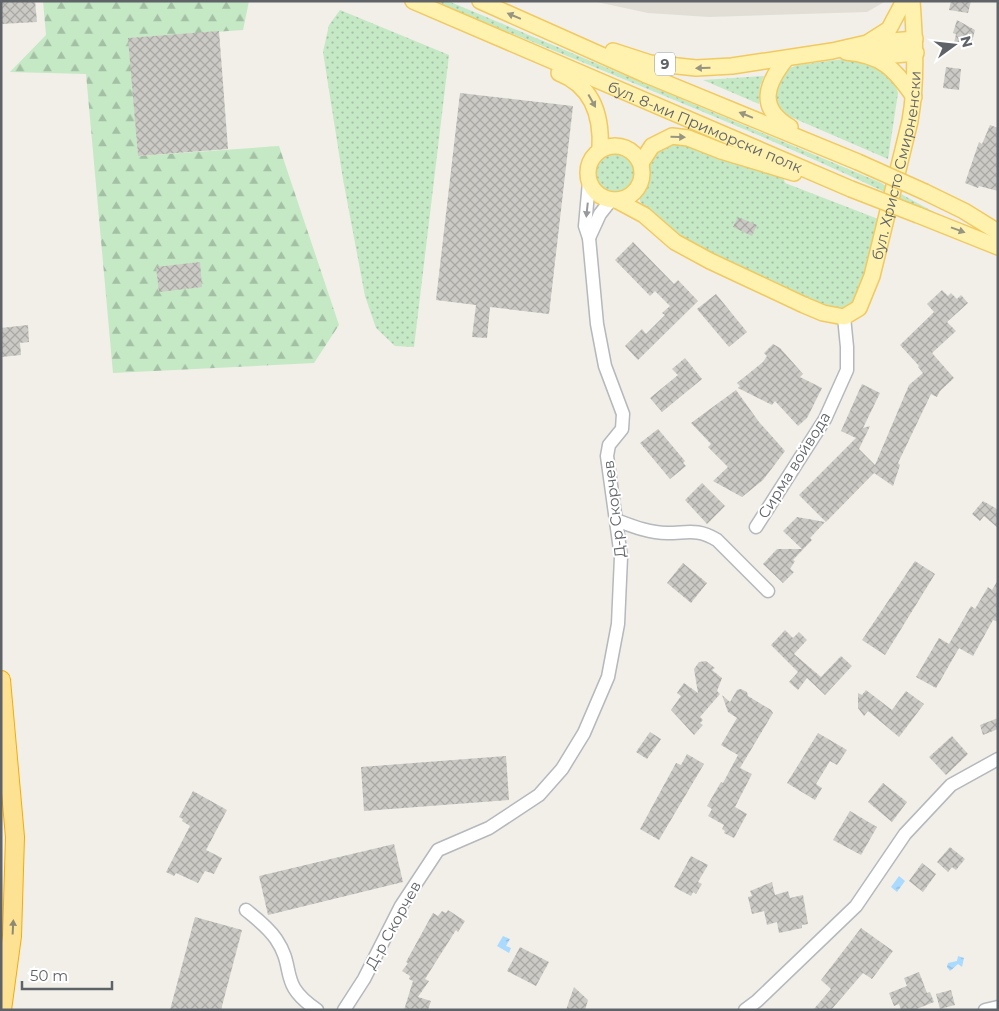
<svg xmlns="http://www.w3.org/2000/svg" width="999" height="1011" viewBox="0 0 999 1011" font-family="Montserrat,sans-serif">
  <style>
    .education { fill: #e1ded6 }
    .grass { fill: url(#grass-dots) }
    .forest { fill: url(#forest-firs) }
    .water { fill: url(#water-ripples) }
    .building { fill: url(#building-cross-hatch) }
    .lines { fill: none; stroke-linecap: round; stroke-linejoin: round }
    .minor-casing { stroke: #b5b8bc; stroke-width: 15 }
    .major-casing { stroke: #f2c960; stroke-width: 18 }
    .highway-casing { stroke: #f9ab00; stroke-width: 20 }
    .minor { stroke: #fff; stroke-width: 12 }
    .major { stroke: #fff2af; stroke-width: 15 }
    .highway { stroke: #fde293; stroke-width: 18 }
    .major-bridge-casing { stroke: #f2c960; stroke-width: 18; stroke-linecap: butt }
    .major-bridge { stroke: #fff2af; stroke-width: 15 }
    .oneway { fill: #979581 }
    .oneway2 { fill: #979a9d }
    .oneway3 { fill: #8e8975 }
    .labels { text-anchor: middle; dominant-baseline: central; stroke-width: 4; stroke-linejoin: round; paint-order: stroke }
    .shield { fill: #fff; stroke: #8f9295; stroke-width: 1 }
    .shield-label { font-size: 14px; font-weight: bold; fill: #5f6368 }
    .street-label { font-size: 15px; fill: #5f6368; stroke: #fff }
  </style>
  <defs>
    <pattern id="grass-dots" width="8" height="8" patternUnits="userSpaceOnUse" patternTransform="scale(1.25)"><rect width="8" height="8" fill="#c5e8c5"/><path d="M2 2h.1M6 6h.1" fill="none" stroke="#a3c0a4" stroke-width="1.8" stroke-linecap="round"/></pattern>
    <pattern id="forest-firs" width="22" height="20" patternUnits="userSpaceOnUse" patternTransform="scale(1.25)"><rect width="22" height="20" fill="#c5e8c5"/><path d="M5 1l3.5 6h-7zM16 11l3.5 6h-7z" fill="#a3c0a4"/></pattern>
    <pattern id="water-ripples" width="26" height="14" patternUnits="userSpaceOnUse" patternTransform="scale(1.25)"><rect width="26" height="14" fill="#aadaff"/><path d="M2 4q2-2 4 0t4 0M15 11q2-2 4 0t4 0" fill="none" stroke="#8eb4d2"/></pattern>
    <pattern id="building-cross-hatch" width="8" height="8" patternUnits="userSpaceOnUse" patternTransform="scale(1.25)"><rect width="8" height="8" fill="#cccac5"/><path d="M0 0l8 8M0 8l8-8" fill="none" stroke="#a9a8a4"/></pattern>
  </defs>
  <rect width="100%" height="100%" fill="#f1efe8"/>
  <!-- education -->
  <path class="education" d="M592 1H886L867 12 709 17 648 13Z"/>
  <!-- grass -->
  <g class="grass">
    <path d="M433 1H448L879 182 943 217 941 219C776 137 603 72 433 1Z"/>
    <path d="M340 10 449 55 414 347 395 346 376 328 365 296 343 179 323 52 329 25Z"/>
    <path d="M844 59 864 60 892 74 898 93 888 159 777 111 774 83 784 70 798 65Z"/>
    <path d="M764 76 760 86 759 104 703 80Z"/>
    <path d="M672 136 781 170 785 183 886 222 872 276 844 317 710 261 645 210 640 201 639 186C632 195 625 199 613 199 607 199 600 196 596 192 569 164 613 123 641 163Z"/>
  </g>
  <!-- forest -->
  <path class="forest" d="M43 1H249L243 30 129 38 138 156 279 146 339 325 314 363 113 373 86 74 10 72 46 35Z"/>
  <!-- water -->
  <g class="water">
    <path d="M899 876 905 881 897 892 891 887Z"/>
    <path d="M503 936 510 939 506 946 511 948 509 953 497 946Z"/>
    <path d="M958 956 964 958 962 967 958 964 950 971 947 967 948 963 957 961Z"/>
  </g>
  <!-- building -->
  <g class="building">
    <path d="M1 1H35L37 22 1 24Z"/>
    <path d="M951 1H971L968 13 949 10Z"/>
    <path d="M957 20 975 30 971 45 954 43 956 34 953 33Z"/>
    <path d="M219 31 228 149 138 156 128 38Z"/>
    <path d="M946 67 961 69 959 90 943 88Z"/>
    <path d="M460 93 573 106 549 314 490 307 487 338 472 337 476 305 436 300Z"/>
    <path d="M990 125 998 128V191L979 186 978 188 965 183 979 142 982 144Z"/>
    <path d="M738 217 757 225 752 236 733 227Z"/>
    <path d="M633 242 674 284 678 280 698 301 638 360 625 346 642 329 646 334 665 315 662 313 670 306 655 291 650 296 615 260Z"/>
    <path d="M200 262 202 287 159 292 156 267Z"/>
    <path d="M942 290 948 296 951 293 957 299 961 295 968 303 947 322 956 331 932 353 954 378 940 391 937 397 931 394 898 463 900 465 893 486 874 473 826 522 799 495 856 438 841 431 862 384 880 393 863 428 870 426 859 449 875 465 909 385 923 373 918 367 919 366 900 345 934 312 927 304Z"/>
    <path d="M716 294 747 332 729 347 697 309Z"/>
    <path d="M28 325 29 342 20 343 21 355 1 357V328Z"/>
    <path d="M773 344 780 348 803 374 800 377 822 388 807 418 798 426 775 401 772 405 738 388 740 386 737 383 763 362 767 356 764 353Z"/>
    <path d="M685 358 702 379 662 412 650 398 678 375 672 369Z"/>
    <path d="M736 390 759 422 785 451 763 480 742 497 713 481 728 467 708 447 711 444 691 423Z"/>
    <path d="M658 429 685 461 683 463 686 466 670 479 640 443Z"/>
    <path d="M702 483 725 506 707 524 685 500Z"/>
    <path d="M983 501 997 509 998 528 984 516 980 521 972 514Z"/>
    <path d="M797 517 825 522 810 538 812 540 793 560 795 561 790 569 794 572 783 583 763 564 777 549H802L783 531Z"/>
    <path d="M915 561 935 574 885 655 862 640Z"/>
    <path d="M683 563 707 583 691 603 667 583Z"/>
    <path d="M998 580V622L993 620 973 656 959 648 936 688 916 677 939 638 949 644 971 606 975 609 988 587 992 590Z"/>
    <path d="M785 630 793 638 799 632 807 640 794 654 821 677 841 656 852 666 825 695 807 678 798 690 789 682 798 672 771 645Z"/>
    <path d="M706 661 715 668 712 670 722 678 717 691 720 694 700 717 703 720 700 723 703 725 694 735 671 710 681 696 677 693 684 683 698 693 694 669 699 662Z"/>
    <path d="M741 689 747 692 748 696 771 710 773 713 740 768 752 774 735 807 747 814 734 838 724 833 725 831 722 829 724 825 708 816 712 809 707 806 721 782 723 783 738 755 721 745 737 718 728 712 722 695 730 702 737 690Z"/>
    <path d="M866 690 892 710 906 691 924 704 899 737 868 711 864 716 858 708V693L862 695Z"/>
    <path d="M998 718V729L983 735 980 725Z"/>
    <path d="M650 732 661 739 647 759 636 752Z"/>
    <path d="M818 733 847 750 837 765 830 761 816 784 822 788 815 800 787 783Z"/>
    <path d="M952 736 968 754 946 775 929 757Z"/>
    <path d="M687 754 704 764 659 840 640 829 676 763 681 765Z"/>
    <path d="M506 756 509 800 364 811 361 767Z"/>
    <path d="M883 783 907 802 892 822 868 802Z"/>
    <path d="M193 791 227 810 206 850 222 858 214 874 205 871 198 883 176 873 174 876 166 872 190 826 182 821 183 819 179 817Z"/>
    <path d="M850 811 877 827 861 855 833 840Z"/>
    <path d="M394 844 403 882 268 915 259 876Z"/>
    <path d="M950 847 965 859 956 870 952 867 948 872 937 862Z"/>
    <path d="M691 856 708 865 698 882 702 884 696 894 693 892 691 896 674 887Z"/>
    <path d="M922 863 936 874 923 892 909 881Z"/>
    <path d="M772 882 775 895 788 891 790 898 803 895 808 924 802 925V928L779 933 777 922 767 925 764 911 752 914 748 897 752 896 750 891Z"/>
    <path d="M448 910 465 921 458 932 456 930 425 979 429 981 418 997 431 1001 428 1010H404L413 981 409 979 410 976 402 971 408 963 406 962 433 913 438 916 442 911 446 913Z"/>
    <path d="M195 917 242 930 221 1010H170Z"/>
    <path d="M861 928 893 951 872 979 863 973 831 1010H813L831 989 821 980Z"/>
    <path d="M520 947 549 962 536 986 507 971Z"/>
    <path d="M919 972 927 993 930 992 934 1002 914 1010H901L899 1004 894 1006 889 993 907 986 904 978Z"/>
    <path d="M574 987 588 1000 585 1010H566Z"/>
    <path d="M951 990 955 1005 940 1009 936 994Z"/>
  </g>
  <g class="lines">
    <!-- minor casing -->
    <g class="minor-casing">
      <g id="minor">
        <path d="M589 238 600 214 611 200"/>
        <path d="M616 520C632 526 649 533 667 533 688 533 697 528 717 540L768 591"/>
        <path d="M756 527 825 419 847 370V347L844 317"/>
        <path d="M246 910C257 919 268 927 276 939 297 970 277 983 317 1010"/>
        <path d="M344 1010 364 979 401 906 438 850 489 828 539 795 562 769 584 733 608 677 618 624 621 557 607 456 609 445 622 429 623 414 605 366 597 324 589 238 585 226 589 182"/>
        <path d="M745 1010 757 1001 856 906 905 834 951 785 998 759"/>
        <path d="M985 1010 998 1007"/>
      </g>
    </g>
    <!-- major casing -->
    <g class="major-casing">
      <g id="major">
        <path id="s1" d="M413 1 851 189"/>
        <path d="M480 1 644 74 858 162"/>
        <path d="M869 43 915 39"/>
        <path d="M613 51 650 63 696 68 732 66 832 51 867 43 889 29 904 1"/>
        <path d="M846 52C882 55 895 69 914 97"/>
        <path d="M872 57 916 53"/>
        <path d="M786 59C766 84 757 108 790 127"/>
        <path d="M559 73C593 86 602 116 600 150"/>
        <circle cx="615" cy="173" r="27"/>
        <path d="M641 163 652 146 672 136 688 138 721 151 794 173"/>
        <path d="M925 192 964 211 998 232"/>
        <path id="s2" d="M616 200 644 215 675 242 710 261 804 305 823 313 844 317 859 308 872 276 910 121C917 81 915 42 912 1"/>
        <path d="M918 215 998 247"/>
      </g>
    </g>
    <!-- highway casing -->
    <g class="highway-casing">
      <path id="highway" d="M1 680 15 837 12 936 2 1010"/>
    </g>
    <!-- minor -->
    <use href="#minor" class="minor"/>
    <!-- major -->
    <use href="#major" class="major"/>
    <!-- highway -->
    <use href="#highway" class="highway"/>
    <!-- major-bridge casing -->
    <g class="major-bridge-casing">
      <g id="major-bridge">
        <path d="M858 162 925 192"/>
        <path d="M851 189 918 215"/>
      </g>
    </g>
    <!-- major-bridge -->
    <use href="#major-bridge" class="major-bridge"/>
  </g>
  <!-- one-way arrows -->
  <defs><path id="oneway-solid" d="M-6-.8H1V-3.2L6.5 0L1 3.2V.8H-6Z" transform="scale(1.25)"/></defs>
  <g class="oneway">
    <use href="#oneway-solid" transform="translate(514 16) rotate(-157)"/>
    <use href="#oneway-solid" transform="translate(703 68) rotate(178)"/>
    <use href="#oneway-solid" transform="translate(592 101) rotate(61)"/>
    <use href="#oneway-solid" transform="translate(746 115) rotate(-158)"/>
    <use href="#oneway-solid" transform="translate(678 137) rotate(1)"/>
    <use href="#oneway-solid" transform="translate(958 230) rotate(20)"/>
  </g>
  <use class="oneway2" href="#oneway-solid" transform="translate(587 210) rotate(96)"/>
  <use class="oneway3" href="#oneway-solid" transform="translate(13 927) rotate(-87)"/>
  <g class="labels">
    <!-- shield labels -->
    <rect class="shield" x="655" y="52.5" width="20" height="23" rx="4"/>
    <g class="shield-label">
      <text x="665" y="64">9</text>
    </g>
    <!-- street labels -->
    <g class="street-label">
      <text stroke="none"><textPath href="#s1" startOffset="318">бул. 8-ми Приморски полк</textPath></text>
      <text stroke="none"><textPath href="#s2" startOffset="424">бул. Христо Смирненски</textPath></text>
      <text transform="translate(794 465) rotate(-58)">Сирма войвода</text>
      <text transform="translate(614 509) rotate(-97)">Д-р Скорчев</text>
      <text transform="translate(393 925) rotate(-61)">Д-р Скорчев</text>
    </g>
  </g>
  <!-- border -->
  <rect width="999" height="1011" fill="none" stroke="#5f6368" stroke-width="5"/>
  <!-- north arrow -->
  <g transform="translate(954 45) rotate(75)" stroke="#ffffff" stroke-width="4" paint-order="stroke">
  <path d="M0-4L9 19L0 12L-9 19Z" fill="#5f6368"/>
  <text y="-8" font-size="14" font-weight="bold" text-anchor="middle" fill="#5f6368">N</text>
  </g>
  <!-- scale -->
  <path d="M22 981v8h90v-8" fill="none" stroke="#5f6368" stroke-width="2.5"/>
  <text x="30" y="981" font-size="15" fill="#5f6368" stroke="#ffffff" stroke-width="4" paint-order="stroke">50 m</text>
</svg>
